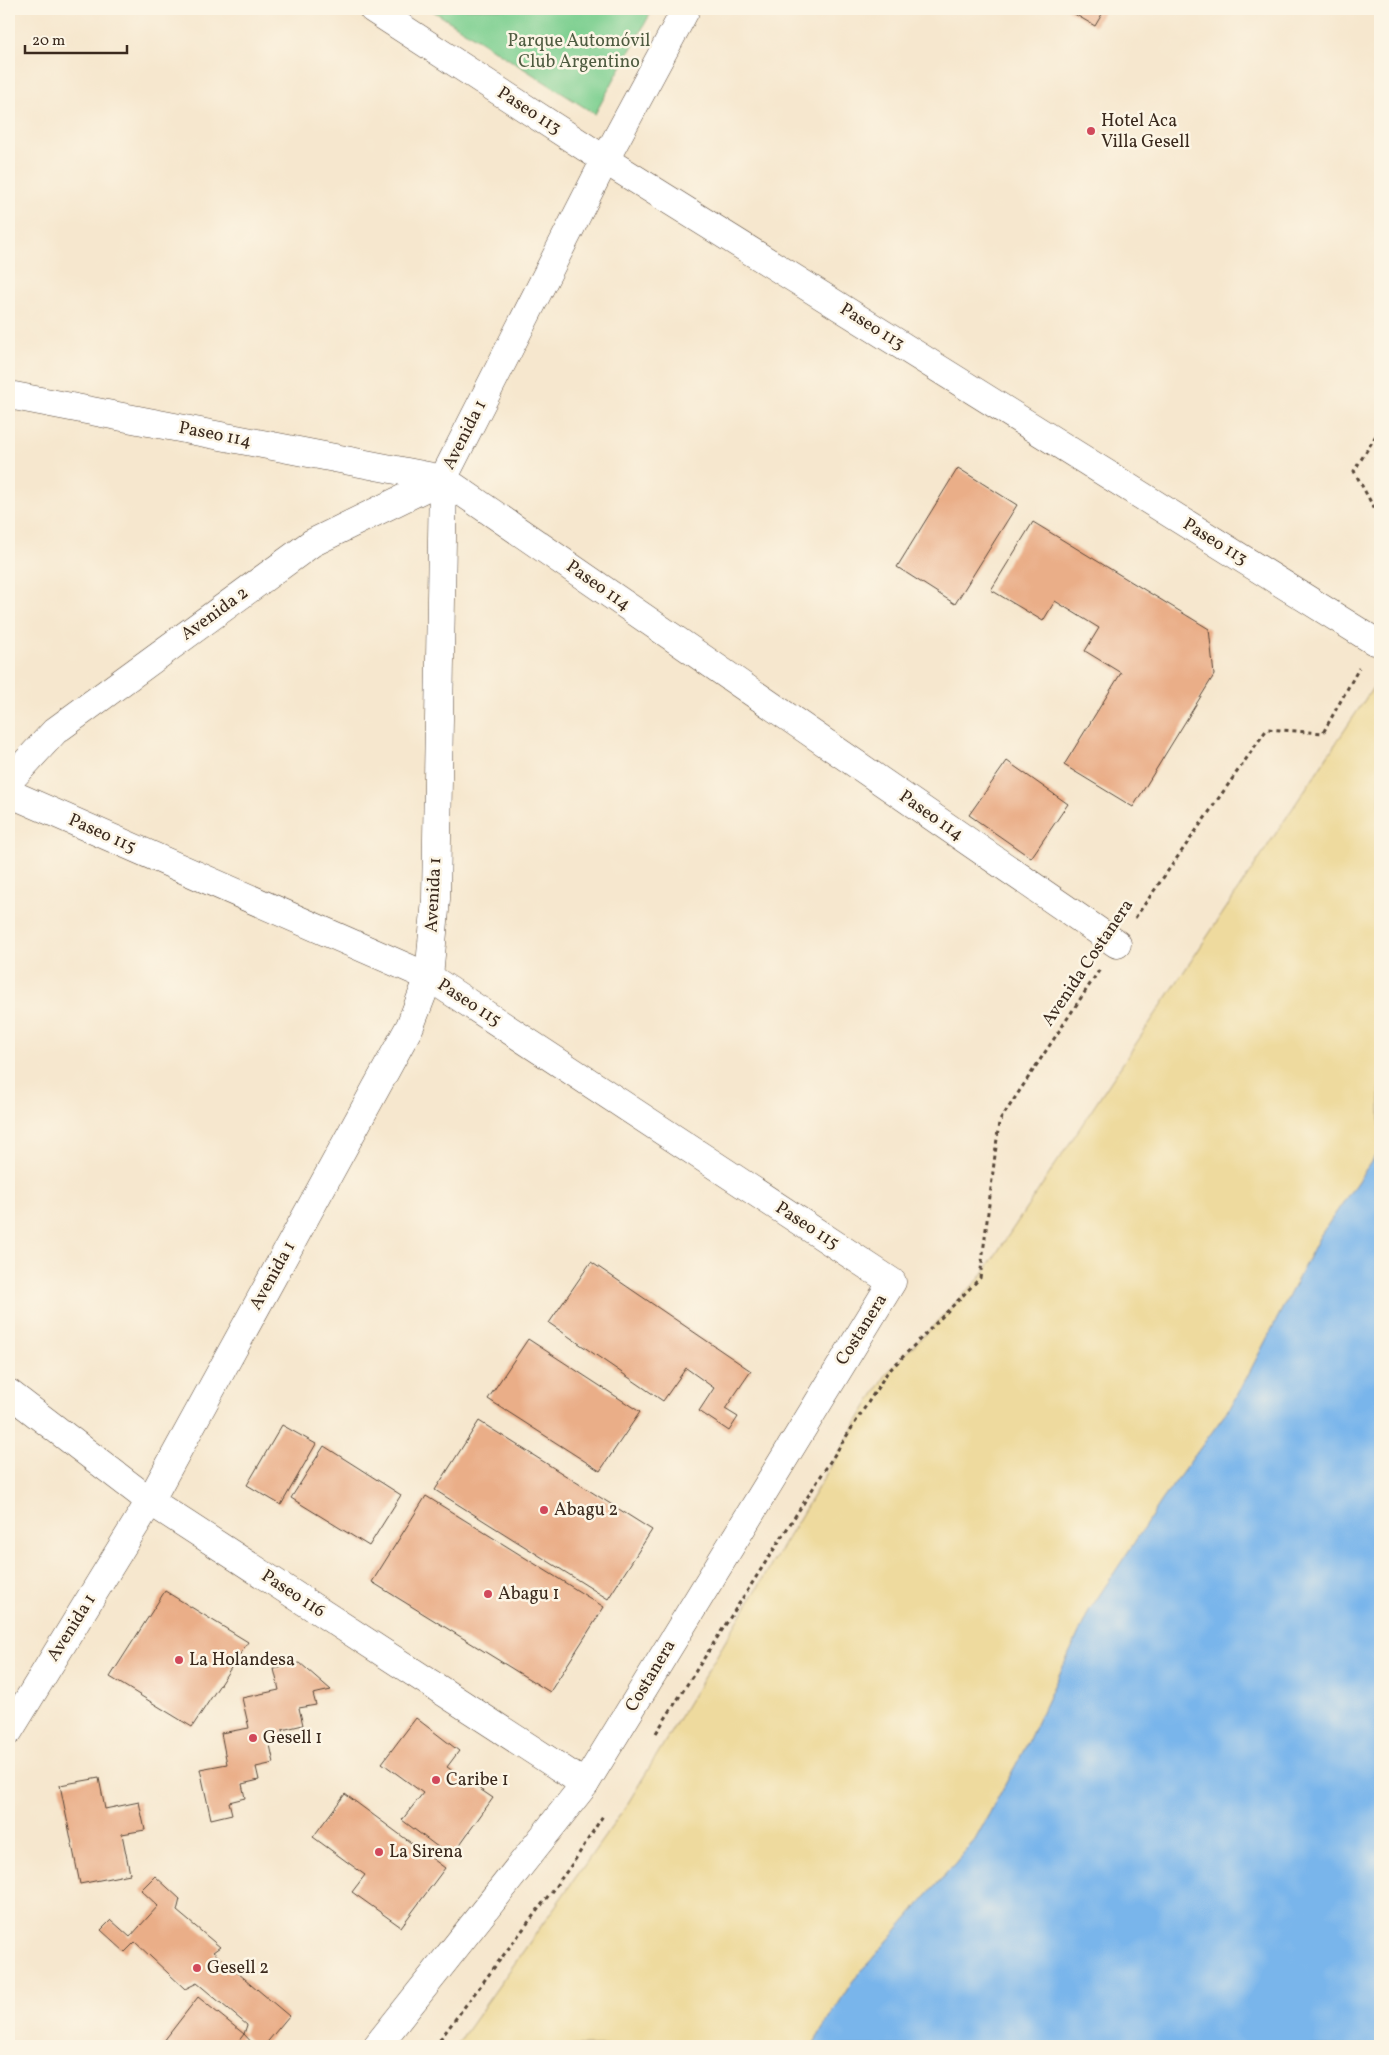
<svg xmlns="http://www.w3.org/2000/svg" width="1389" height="2055" viewBox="0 0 1389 2055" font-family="Vollkorn,serif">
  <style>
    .green { fill: #7fd092; stroke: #5d7d58 }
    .sand { fill: #eeda9e; stroke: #94825e }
    .water { fill: #79b5eb; stroke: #5a7084 }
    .building { fill: #eaae88 }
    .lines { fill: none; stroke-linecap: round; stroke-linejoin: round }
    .street-casing { stroke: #574638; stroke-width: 29 }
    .secondary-casing { stroke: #574638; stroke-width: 29 }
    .path { stroke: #574638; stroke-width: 3; stroke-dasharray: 4 4; stroke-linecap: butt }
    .street { stroke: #fff; stroke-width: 28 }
    .secondary { stroke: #fff; stroke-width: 28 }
    .poi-dot { fill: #d1495b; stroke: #fcf5e5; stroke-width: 2 }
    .labels { text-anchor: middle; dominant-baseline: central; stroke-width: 5; stroke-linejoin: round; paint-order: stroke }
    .park-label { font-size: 18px; fill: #4f5c41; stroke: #fcf5e5 }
    .street-label { font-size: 18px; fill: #3b2a1e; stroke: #fcf5e5 }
    .poi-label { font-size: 18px; fill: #3b2a1e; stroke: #fcf5e5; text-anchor: start }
  </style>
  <rect width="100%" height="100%" fill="#fcf5e5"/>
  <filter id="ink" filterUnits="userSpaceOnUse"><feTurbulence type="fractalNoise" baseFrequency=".02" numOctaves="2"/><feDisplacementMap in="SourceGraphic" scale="10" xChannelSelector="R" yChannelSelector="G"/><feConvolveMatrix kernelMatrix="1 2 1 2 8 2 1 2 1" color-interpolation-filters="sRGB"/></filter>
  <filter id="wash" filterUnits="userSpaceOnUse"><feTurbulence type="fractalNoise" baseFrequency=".0096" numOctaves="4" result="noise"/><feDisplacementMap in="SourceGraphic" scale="20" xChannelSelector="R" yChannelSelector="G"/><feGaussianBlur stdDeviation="1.12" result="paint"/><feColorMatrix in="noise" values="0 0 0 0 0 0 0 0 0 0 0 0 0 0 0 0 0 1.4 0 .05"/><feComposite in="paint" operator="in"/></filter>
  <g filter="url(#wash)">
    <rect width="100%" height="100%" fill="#f6e7ce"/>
    <!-- green -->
    <path class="green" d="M430 9H653L595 114Z"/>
    <!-- sand -->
    <path class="sand" d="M1380 677V1149L1320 1236 1234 1402 1163 1499 1089 1611 1025 1748 975 1840 852 1982 812 2046H456L625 1808 887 1373 980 1278Z"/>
    <!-- water -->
    <path class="water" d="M1380 1149V2046H812L852 1982 975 1840 1025 1748 1089 1611 1163 1499 1234 1402 1320 1236Z"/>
    <g id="blocks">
      <!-- building -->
      <g class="building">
        <path d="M1066 9H1105L1095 26Z"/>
        <path d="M958 468 1017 505 955 604 897 567Z"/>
        <path d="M1033 522 1209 629 1214 675 1133 807 1064 765 1121 673 1085 651 1099 628 1055 601 1043 621 991 590Z"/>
        <path d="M1007 761 1068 804 1031 858 969 815Z"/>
        <path d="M591 1262 751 1371 725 1409 738 1417 729 1431 699 1411 714 1388 686 1368 663 1401 549 1323Z"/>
        <path d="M528 1339 640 1412 600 1471 488 1399Z"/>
        <path d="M479 1421 652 1530 608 1599 435 1490Z"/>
        <path d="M282 1425 316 1444 281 1505 247 1485Z"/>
        <path d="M324 1446 401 1495 369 1546 291 1498Z"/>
        <path d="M426 1496 604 1607 550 1692 372 1582Z"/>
        <path d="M165 1591 248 1642 192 1727 110 1677Z"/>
        <path d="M300 1663 331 1690 313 1694 316 1705 299 1708 303 1725 282 1730 286 1743 270 1745 274 1763 256 1767 259 1780 242 1784 245 1798 229 1802 232 1814 211 1819 200 1769 227 1764 221 1733 249 1728 242 1698 279 1690 274 1669Z"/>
        <path d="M416 1718 459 1751 447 1767 493 1798 451 1857 402 1820 423 1793 382 1763Z"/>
        <path d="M99 1778 105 1809 139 1802 145 1830 122 1834 130 1874 80 1884 60 1785Z"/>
        <path d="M345 1794 445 1868 401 1927 352 1892 365 1875 313 1837Z"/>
        <path d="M155 1876 180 1899 177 1911 220 1947 213 1952 289 2016 264 2046H255L244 2034 235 2046H160L198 1997 244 2034 247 2025 197 1983 185 1989 135 1942 125 1952 101 1930 111 1920 130 1937 158 1906 141 1890Z"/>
      </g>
    </g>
  </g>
  <g filter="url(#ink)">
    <use href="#blocks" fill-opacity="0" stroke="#574638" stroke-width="1"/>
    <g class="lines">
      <!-- street casing -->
      <g class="street-casing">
        <g id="street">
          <path d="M373 9 605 160 1374 641"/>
          <path d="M9 395 443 479 1117 944"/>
          <path d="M9 793 429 977 892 1282 585 1784 377 2046"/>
          <path d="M9 1393 150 1501 585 1784"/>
          <path d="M9 1731 150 1501 410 1026 429 977 436 899 443 479"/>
        </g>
      </g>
      <!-- secondary casing -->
      <g class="secondary-casing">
        <path id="secondary" d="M9 781 55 731 312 543 443 479 605 160 686 9"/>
      </g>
      <!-- path -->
      <g class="path">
        <path d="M1380 429 1354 471 1380 519"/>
        <path d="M1135 918 1267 729 1323 733 1359 668"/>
        <path d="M656 1733 887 1373 980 1278 999 1122 1100 969"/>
        <path d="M435 2046 573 1863 604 1814"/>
      </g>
      <!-- street -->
      <use href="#street" class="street"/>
      <!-- secondary -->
      <use href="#secondary" class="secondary"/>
    </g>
  </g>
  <!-- markers -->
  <g class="poi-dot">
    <circle cx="1091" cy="131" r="5"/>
    <circle cx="544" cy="1510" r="5"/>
    <circle cx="488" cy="1594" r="5"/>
    <circle cx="179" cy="1660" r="5"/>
    <circle cx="253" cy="1738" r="5"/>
    <circle cx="436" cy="1780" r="5"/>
    <circle cx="379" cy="1852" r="5"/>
    <circle cx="197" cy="1968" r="5"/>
  </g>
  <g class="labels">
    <!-- park labels -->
    <g class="park-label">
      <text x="579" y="41">Parque Automóvil<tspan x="579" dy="21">Club Argentino</tspan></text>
    </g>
    <!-- street labels -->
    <g class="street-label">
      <text transform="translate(529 111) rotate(33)">Paseo 113</text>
      <text transform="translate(872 327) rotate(32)">Paseo 113</text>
      <text transform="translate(215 435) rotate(11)">Paseo 114</text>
      <text transform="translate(465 435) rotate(-63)">Avenida 1</text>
      <text transform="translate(1215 542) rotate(32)">Paseo 113</text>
      <text transform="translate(598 586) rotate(35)">Paseo 114</text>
      <text transform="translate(215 614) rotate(-36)">Avenida 2</text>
      <text transform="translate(931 816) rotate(35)">Paseo 114</text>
      <text transform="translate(102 834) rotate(24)">Paseo 115</text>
      <text transform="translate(434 895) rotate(-87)">Avenida 1</text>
      <text transform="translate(1088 963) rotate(-56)">Avenida Costanera</text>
      <text transform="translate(469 1003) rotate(33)">Paseo 115</text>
      <text transform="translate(807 1226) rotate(33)">Paseo 115</text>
      <text transform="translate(273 1276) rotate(-61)">Avenida 1</text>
      <text transform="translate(862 1330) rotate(-58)">Costanera</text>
      <text transform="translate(293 1594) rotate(33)">Paseo 116</text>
      <text transform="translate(72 1628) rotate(-58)">Avenida 1</text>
      <text transform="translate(651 1676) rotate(-59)">Costanera</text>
    </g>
    <!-- poi labels -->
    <g class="poi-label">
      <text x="1101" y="121">Hotel Aca<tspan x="1101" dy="21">Villa Gesell</tspan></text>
      <text x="554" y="1510">Abagu 2</text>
      <text x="498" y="1594">Abagu 1</text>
      <text x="189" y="1660">La Holandesa</text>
      <text x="263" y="1738">Gesell 1</text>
      <text x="446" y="1780">Caribe 1</text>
      <text x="389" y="1852">La Sirena</text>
      <text x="207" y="1968">Gesell 2</text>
    </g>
  </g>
  <!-- margin -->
  <rect width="1389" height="2055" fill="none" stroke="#fcf5e5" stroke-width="30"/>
  <!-- scale -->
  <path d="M25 45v8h102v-8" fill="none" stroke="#3b2a1e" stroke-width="2.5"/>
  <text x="32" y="45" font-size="15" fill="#3b2a1e" stroke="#fcf5e5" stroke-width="4" paint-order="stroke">20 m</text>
</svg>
